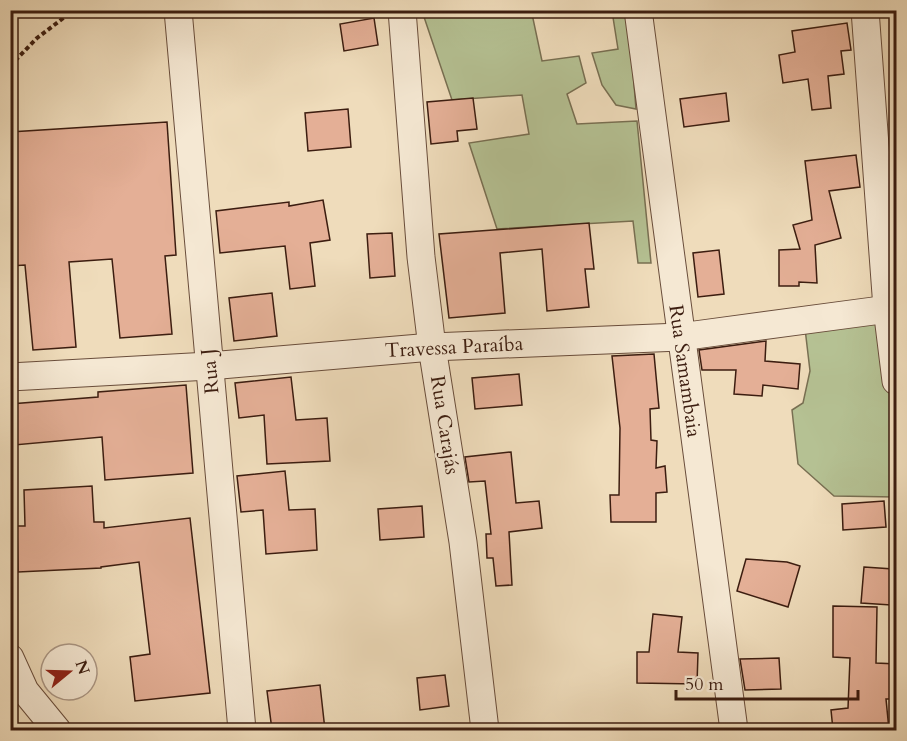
<svg xmlns="http://www.w3.org/2000/svg" width="907" height="741" viewBox="0 0 907 741" font-family="Cardo,serif">
  <style>
    .green { fill: #b5c193; stroke: #786f52; stroke-width: 1.5 }
    .building { fill: #e4af96; stroke: #3c1d10; stroke-width: 1.5 }
    .lines { fill: none; stroke-linecap: round; stroke-linejoin: round }
    .minor-casing { stroke: #694d3b; stroke-width: 29 }
    .path { stroke: #3c1d10; stroke-width: 4; stroke-dasharray: 4.5 3; stroke-linecap: butt }
    .minor { stroke: #f5e8d3; stroke-width: 27 }
    .labels { text-anchor: middle; dominant-baseline: central; stroke-width: 4.5; stroke-linejoin: round; paint-order: stroke }
    .street-label { font-size: 20px; fill: #3c1d10; stroke: #f5e8d3 }
  </style>
  <rect width="100%" height="100%" fill="#efdcbb"/>
  <filter id="stains"><feTurbulence type="fractalNoise" baseFrequency=".00333" numOctaves="4"/><feColorMatrix values="0 0 0 0 .2 0 0 0 0 .09 0 0 0 0 .02 0 0 0 .5 -.17"/></filter>
  <radialGradient id="worn" r=".72"><stop offset=".6" stop-color="#630" stop-opacity="0"/><stop offset="1" stop-color="#630" stop-opacity=".3"/></radialGradient>
  <!-- green -->
  <g class="green">
    <path d="M422 11H572L532 14 542 61 579 56 586 83 567 94 577 124 637 121 651 263H638L633 221 497 229 469 143 529 134 522 95 452 100Z"/>
    <path d="M612 11H628L636 109 616 105 602 85 592 53 618 49Z"/>
    <path d="M896 144V204L890 145Z"/>
    <path d="M882 309 896 413V497L834 496 798 464 792 410 803 403 810 371 804 320Z"/>
  </g>
  <!-- building -->
  <g class="building">
    <path d="M374 18 378 45 344 51 340 24Z"/>
    <path d="M847 23 851 50 841 51 844 74 828 76 831 108 812 110 808 79 783 83 779 55 795 52 792 31Z"/>
    <path d="M726 93 729 121 684 127 680 99Z"/>
    <path d="M473 98 477 129 457 131 458 141 431 144 427 102Z"/>
    <path d="M348 109 351 147 308 151 305 113Z"/>
    <path d="M167 122 176 255 165 256 172 334 120 338 112 259 69 262 76 347 33 350 25 265 10 266V132Z"/>
    <path d="M856 155 860 187 829 191 841 238 815 245 817 283 799 282V286H779V250L800 249 793 225 812 220 805 161Z"/>
    <path d="M323 200 330 240 310 243 315 286 290 289 285 246 220 253 216 211 289 202V206Z"/>
    <path d="M589 223 594 269H585L589 307 547 311 542 249 500 253 505 313 449 318 439 234Z"/>
    <path d="M392 233 395 276 370 278 367 234Z"/>
    <path d="M719 250 724 294 698 297 693 253Z"/>
    <path d="M272 293 277 336 234 341 229 298Z"/>
    <path d="M766 341 765 361 800 364 798 389 763 385 762 396 734 394 736 370H702L699 350Z"/>
    <path d="M654 354 659 408 650 409 651 440 657 441 656 468 665 466 667 492 656 493V522H611L610 495H619L620 428 612 356Z"/>
    <path d="M519 374 522 405 475 409 472 378Z"/>
    <path d="M291 377 296 420 327 418 330 461 267 464 264 415 239 418 235 383Z"/>
    <path d="M186 385 193 473 105 480 102 437 14 445 10 404 98 397V392Z"/>
    <path d="M511 452 516 503 539 501 542 528 509 532 512 585 496 586 493 558H487L486 534H491L485 481 469 482 465 457Z"/>
    <path d="M285 471 289 510 315 509 317 550 266 554 263 510 241 512 237 476Z"/>
    <path d="M92 486 94 522H104V528L190 518 210 693 135 701 130 657 150 654 139 562 101 567V568L18 572 17 526H25L24 490Z"/>
    <path d="M884 501 886 527 843 530 842 504Z"/>
    <path d="M422 506 424 537 380 540 378 509Z"/>
    <path d="M746 559 787 562 800 566 788 607 737 591Z"/>
    <path d="M864 567 893 569 891 605 861 603Z"/>
    <path d="M833 606 877 607 876 663 897 664V699H886L889 730H833L831 710 848 708 850 658 833 657Z"/>
    <path d="M653 614 682 617 678 652 698 653 697 684 637 683V652H649Z"/>
    <path d="M779 658 781 689 745 690 740 659Z"/>
    <path d="M445 675 449 706 420 710 417 678Z"/>
    <path d="M320 685 325 730H272L267 691Z"/>
  </g>
  <g class="lines">
    <!-- minor casing -->
    <g class="minor-casing">
      <g id="minor">
        <path d="M178 10 242 730"/>
        <path d="M402 10 421 257 432 347 463 542 485 730"/>
        <path d="M638 10 734 730"/>
        <path d="M865 10 887 308 896 381"/>
        <path d="M10 377 209 366 432 347 680 337 896 308"/>
        <path d="M10 658 25 691 57 730"/>
      </g>
    </g>
    <!-- path -->
    <path class="path" d="M10 66 37 38 74 10"/>
    <!-- minor -->
    <use href="#minor" class="minor"/>
  </g>
  <g class="labels">
    <!-- street labels -->
    <g class="street-label">
      <text transform="translate(454 347) rotate(-3)">Travessa Paraíba</text>
      <text transform="translate(210 371) rotate(-95)">Rua J</text>
      <text transform="translate(685 371) rotate(82)">Rua Samambaia</text>
      <text transform="translate(445 425) rotate(81)">Rua Carajás</text>
    </g>
  </g>
  <!-- margin -->
  <rect width="907" height="741" fill="none" stroke="#efdcbb" stroke-width="36"/>
  <rect x="12" y="12" width="883" height="717" fill="none" stroke="#3c1d10" stroke-width="3"/>
  <rect x="18" y="18" width="871" height="705" fill="none" stroke="#3c1d10" stroke-width="1.5"/>
  <!-- north arrow -->
  <g transform="translate(69 672) rotate(71)"><circle r="28" fill="#f5e8d3" stroke="#ab9785" stroke-width="1.5"/>
  <path d="M0-4.5L10 22L0 15L-10 22Z" fill="#8f2418"/>
  <text y="-9" font-size="16" font-weight="bold" text-anchor="middle" fill="#3c1d10">N</text>
  </g>
  <!-- scale -->
  <path d="M676 690v9h182v-9" fill="none" stroke="#3c1d10" stroke-width="3"/>
  <text x="685" y="690" font-size="18" fill="#3c1d10" stroke="#f5e8d3" stroke-width="4.5" paint-order="stroke">50 m</text>
  <rect width="100%" height="100%" filter="url(#stains)"/>
  <rect width="100%" height="100%" fill="url(#worn)"/>
</svg>
